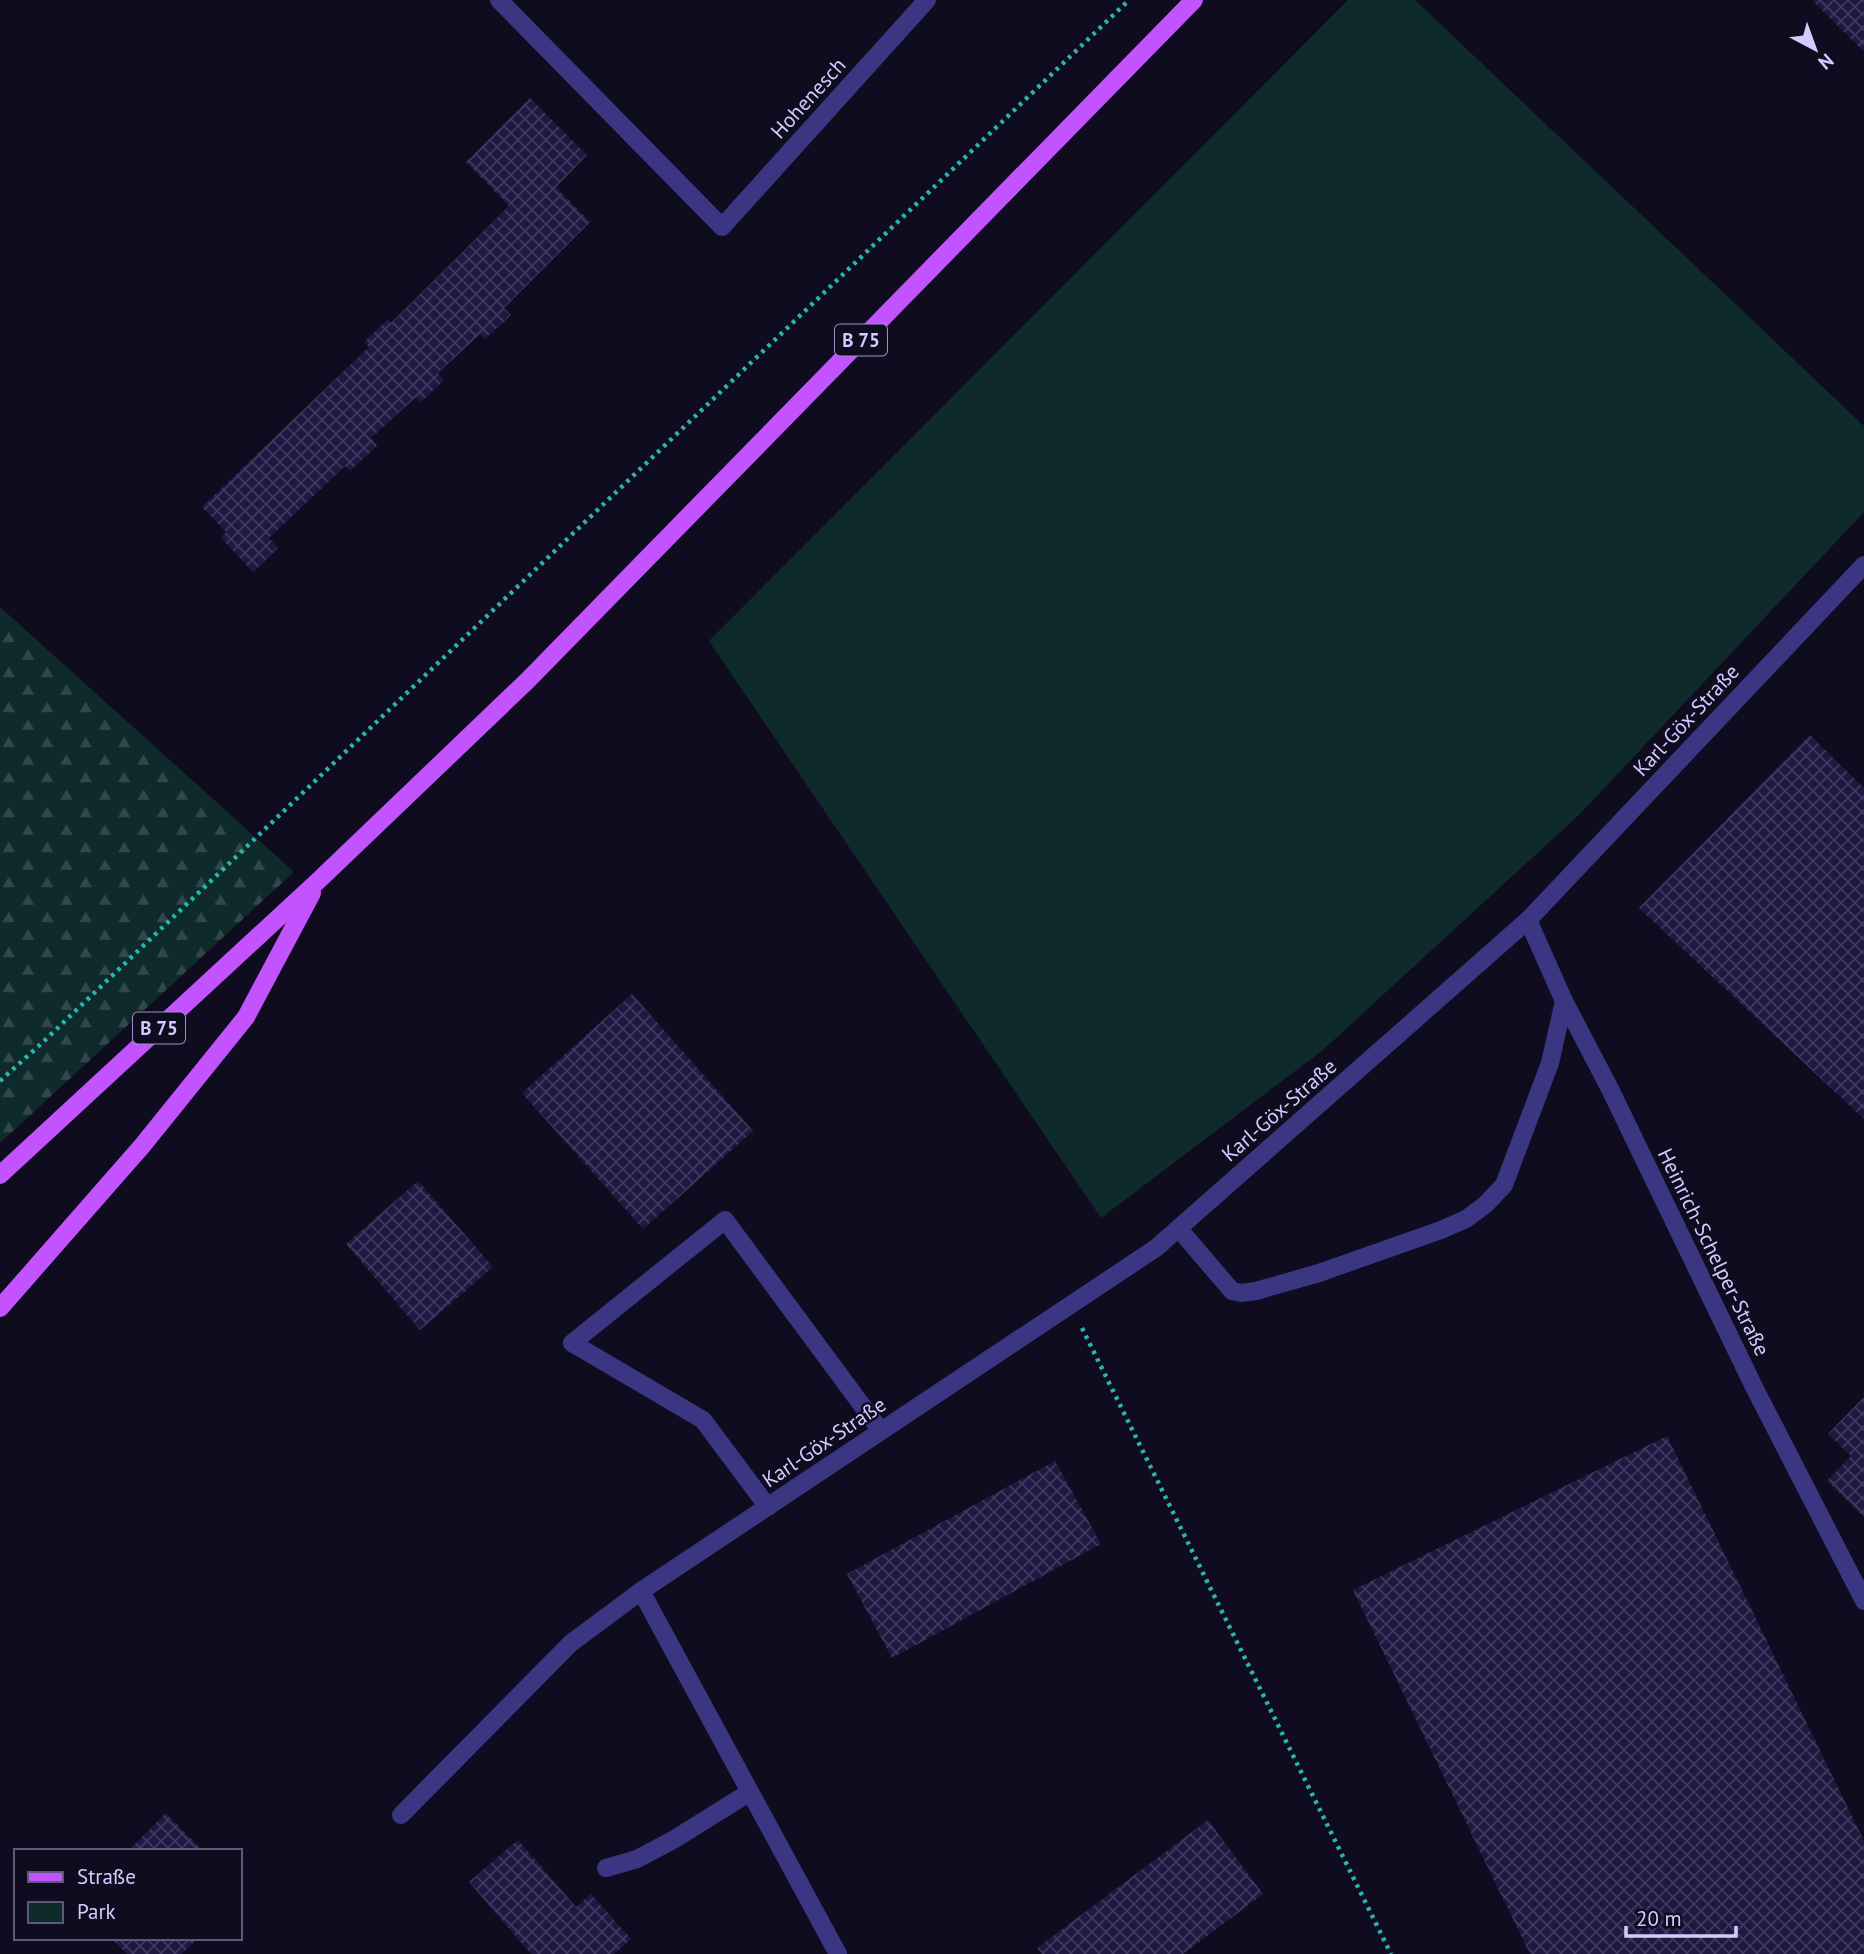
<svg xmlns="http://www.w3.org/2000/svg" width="1864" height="1954" viewBox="0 0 1864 1954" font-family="'PT Sans',sans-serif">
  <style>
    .green { fill: #0f2a2a }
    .forest { fill: url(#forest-firs) }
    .building { fill: url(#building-cross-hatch) }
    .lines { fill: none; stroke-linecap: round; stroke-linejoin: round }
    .path { stroke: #2ab4af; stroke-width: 4.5; stroke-dasharray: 3.5 5; stroke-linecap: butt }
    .minor { stroke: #3b3681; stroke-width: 18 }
    .major { stroke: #c352ff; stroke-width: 18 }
    .labels { text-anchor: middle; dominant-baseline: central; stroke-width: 5; stroke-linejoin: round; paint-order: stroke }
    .shield { fill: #100c20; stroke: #9892bc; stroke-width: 2 }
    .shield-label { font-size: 19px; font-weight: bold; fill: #d3cbff }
    .street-label { font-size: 21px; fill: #d3cbff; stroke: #100c20 }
  </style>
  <defs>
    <pattern id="forest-firs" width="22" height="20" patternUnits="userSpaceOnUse" patternTransform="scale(1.75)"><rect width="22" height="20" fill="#0f2a2a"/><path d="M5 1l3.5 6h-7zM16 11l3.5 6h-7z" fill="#31484a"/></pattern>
    <pattern id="building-cross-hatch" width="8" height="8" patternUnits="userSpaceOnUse" patternTransform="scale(1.75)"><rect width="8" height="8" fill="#211842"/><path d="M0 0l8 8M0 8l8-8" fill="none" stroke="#40385e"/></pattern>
  </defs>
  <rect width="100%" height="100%" fill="#100c20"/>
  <!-- green -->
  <path class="green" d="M1348 0H1415L1864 426V512L1580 814 1323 1050 1101 1218 709 641Z"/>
  <!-- forest -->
  <path class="forest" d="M0 607 294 872 0 1143Z"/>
  <!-- building -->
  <g class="building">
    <path d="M1812 0H1864V52Z"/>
    <path d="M530 98 587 155 556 187 590 222 504 308 511 315 485 339 480 334 438 373 444 380 421 402 416 397 371 438 377 446 350 471 345 466 269 538 278 548 253 572 221 538 226 532 202 507 369 347 364 342 388 319 391 323 509 206 466 162Z"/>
    <path d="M1810 735 1864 788V1119L1639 908Z"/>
    <path d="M632 994 753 1131 643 1229 522 1093Z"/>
    <path d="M418 1181 493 1267 420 1330 346 1244Z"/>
    <path d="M1864 1397V1517L1827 1481 1851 1456 1828 1434Z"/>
    <path d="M1667 1436 1864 1841V1954H1530L1353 1590Z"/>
    <path d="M1055 1461 1101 1544 892 1658 847 1574Z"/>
    <path d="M166 1813 203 1851H128Z"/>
    <path d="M1208 1820 1263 1894 1183 1954H1042L1037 1948Z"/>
    <path d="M518 1840 576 1907 591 1894 631 1939 614 1954H531L469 1882Z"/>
    <path d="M111 1938H198L182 1954H127Z"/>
  </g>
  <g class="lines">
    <!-- path -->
    <g class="path">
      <path d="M0 1081 42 1043 1129 0"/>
      <path d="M1082 1328 1391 1954"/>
    </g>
    <!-- minor -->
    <g class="minor">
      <path d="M499 0 722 227 927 0"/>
      <path d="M1528 920 1564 1001 1610 1089 1755 1389 1864 1601"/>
      <path d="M1179 1229 1232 1291 1241 1293 1256 1291 1319 1273 1441 1230 1466 1219 1485 1205 1504 1185 1550 1063 1564 1001"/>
      <path d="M768 1507 703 1420 572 1343 725 1220 881 1431"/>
      <path d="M641 1591 838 1954"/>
      <path d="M401 1815 571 1643 641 1591 1156 1248 1528 920 1864 565"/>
      <path d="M606 1868 637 1859 673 1840 750 1792"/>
    </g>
    <!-- major -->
    <g class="major">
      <path d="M0 1175 318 881 528 680 1194 0"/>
      <path d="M0 1308 142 1146 246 1017 312 893"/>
    </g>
  </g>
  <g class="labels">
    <!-- shield labels -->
    <g class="shield">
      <rect x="835" y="324.5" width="52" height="31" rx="5"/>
      <rect x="133" y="1012.5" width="52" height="31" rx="5"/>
    </g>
    <g class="shield-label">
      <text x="861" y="340">B 75</text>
      <text x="159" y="1028">B 75</text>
    </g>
    <!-- street labels -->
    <g class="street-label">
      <text transform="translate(808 98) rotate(-48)">Hohenesch</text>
      <text transform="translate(1686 720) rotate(-47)">Karl-Göx-Straße</text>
      <text transform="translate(1279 1110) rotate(-41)">Karl-Göx-Straße</text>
      <text transform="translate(1714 1252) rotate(64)">Heinrich-Schelper-Straße</text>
      <text transform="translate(824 1442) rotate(-34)">Karl-Göx-Straße</text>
    </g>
  </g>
  <!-- legend -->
  <rect x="14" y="1849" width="228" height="91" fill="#100c20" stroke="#5e5879" stroke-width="2"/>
  <rect x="28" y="1872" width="35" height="10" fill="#c352ff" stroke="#5e5879" stroke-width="2"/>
  <text x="77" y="1884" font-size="21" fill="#d3cbff">Straße</text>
  <rect x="28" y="1902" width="35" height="21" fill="#0f2a2a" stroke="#5e5879" stroke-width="2"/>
  <text x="77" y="1919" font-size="21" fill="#d3cbff">Park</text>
  <!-- north arrow -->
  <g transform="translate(1815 49) rotate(139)" stroke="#100c20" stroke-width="5" paint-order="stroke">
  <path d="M0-5L12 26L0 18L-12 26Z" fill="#d3cbff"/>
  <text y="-10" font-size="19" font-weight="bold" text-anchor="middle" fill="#d3cbff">N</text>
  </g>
  <!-- scale -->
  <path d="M1626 1926v10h110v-10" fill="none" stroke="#d3cbff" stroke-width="3.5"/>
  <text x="1636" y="1926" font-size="21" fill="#d3cbff" stroke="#100c20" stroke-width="5" paint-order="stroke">20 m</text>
</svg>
